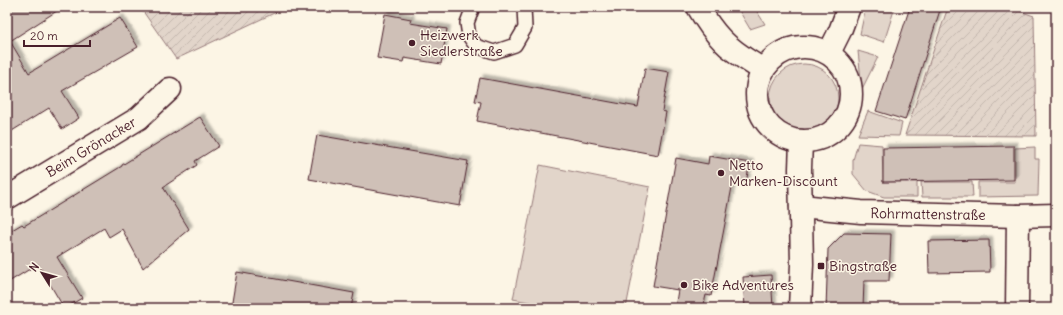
<svg xmlns="http://www.w3.org/2000/svg" width="1063" height="315" viewBox="0 0 1063 315" font-family="Delius,sans-serif">
  <style>
    .grass { fill: #e2d5ca; stroke: #967a7a }
    .garden { fill: url(#garden-furrows); stroke: #967a7a }
    .building { fill: #cfc0b7; stroke: #4a1f2b; filter: url(#shadow) }
    .lines { fill: none; stroke-linecap: round; stroke-linejoin: round }
    .lane-casing { stroke: #4a1f2b; stroke-width: 16 }
    .street-casing { stroke: #4a1f2b; stroke-width: 25 }
    .secondary-casing { stroke: #4a1f2b; stroke-width: 25 }
    .lane { stroke: #fcf5e5; stroke-width: 13 }
    .street { stroke: #fcf5e5; stroke-width: 22 }
    .secondary { stroke: #fcf5e5; stroke-width: 22 }
    .poi-dot { fill: #4a1f2b; stroke: #fcf5e5; stroke-width: 1.5 }
    .labels { text-anchor: middle; dominant-baseline: central; stroke-width: 3; stroke-linejoin: round; paint-order: stroke }
    .poi-label { font-size: 14px; fill: #4a1f2b; stroke: #fcf5e5; text-anchor: start }
    .street-label { font-size: 14px; fill: #4a1f2b; stroke: #fcf5e5 }
  </style>
  <defs>
    <pattern id="garden-furrows" width="10" height="10" patternUnits="userSpaceOnUse"><rect width="10" height="10" fill="#e2d5ca"/><path d="M-1 1l2-2M0 10L10 0M9 11l2-2" fill="none" stroke="#c3b6ae"/></pattern>
    <filter id="shadow"><feDropShadow dx="3.5" dy="-3.5" stdDeviation="1" flood-color="#0004"/></filter>
  </defs>
  <rect width="100%" height="100%" fill="#fcf5e5"/>
  <filter id="ink" filterUnits="userSpaceOnUse"><feTurbulence type="fractalNoise" baseFrequency=".025" numOctaves="2"/><feDisplacementMap in="SourceGraphic" scale="8" xChannelSelector="R" yChannelSelector="G"/><feConvolveMatrix kernelMatrix="1 2 1 2 8 2 1 2 1" color-interpolation-filters="sRGB"/></filter>
  <g filter="url(#ink)">
    <!-- grass -->
    <g class="grass">
      <path d="M737 7H754L765 24 750 29Z"/>
      <path d="M880 7H895L884 42 860 34 865 11Z"/>
      <path d="M858 51 878 57 862 89Z"/>
      <circle cx="804" cy="98" r="34"/>
      <path d="M868 111 902 123 899 136 858 135Z"/>
      <path d="M858 143 882 145 883 182H917V197H884L867 191 853 174V160Z"/>
      <path d="M1035 147V159H1039L1038 196 978 197V182H1015V148Z"/>
      <path d="M540 165 650 187 626 308H561L513 299Z"/>
      <path d="M921 182H972L973 197H922Z"/>
    </g>
    <!-- garden -->
    <g class="garden">
      <path d="M140 7H287L176 59Z"/>
      <path d="M948 7H1008L1034 16 1036 136 905 135Z"/>
    </g>
    <!-- building -->
    <g class="building">
      <path d="M7 7H63L10 41 29 73 120 18 138 47 62 91 79 118 62 129 49 108 7 134Z"/>
      <path d="M910 7H941L905 120 876 111Z"/>
      <path d="M385 14 411 19 410 23 447 29 441 64 404 58 403 62 377 58Z"/>
      <path d="M645 68 669 72 662 111 666 112 658 155 477 121 481 102 475 101 480 78 638 107Z"/>
      <path d="M200 117 219 146 195 161 197 165 163 187 189 229 143 268 122 229 109 237 104 228 57 257 82 298 65 308H64L38 264 7 283V233L22 224 24 226 122 166V165Z"/>
      <path d="M317 135 468 161 460 206 309 179Z"/>
      <path d="M1014 146V180L883 182V148Z"/>
      <path d="M709 156 750 163 746 182H733L711 296 706 295 703 308H675L678 290 653 286 676 158 708 164Z"/>
      <path d="M844 233 891 234 889 281H864L863 308H826L828 249Z"/>
      <path d="M989 240 990 272 929 273 928 241Z"/>
      <path d="M237 272 354 293 351 308H231Z"/>
      <path d="M771 275 773 308H745L743 277Z"/>
    </g>
    <g class="lines">
      <!-- lane casing -->
      <g class="lane-casing">
        <path id="lane" d="M473 7 467 23 469 36 476 46 494 52 515 45 525 28 524 7"/>
      </g>
      <!-- street casing -->
      <g class="street-casing">
        <g id="street">
          <path d="M698 7C705 19 712 30 722 40 734 53 749 61 763 70"/>
          <path d="M7 198 139 118 170 89"/>
          <path d="M801 206 861 212 1018 216 1056 215"/>
          <path d="M1017 308 1018 216"/>
        </g>
      </g>
      <!-- secondary casing -->
      <g class="secondary-casing">
        <g id="secondary">
          <circle cx="804" cy="94" r="47"/>
          <path d="M829 53 840 31 849 7"/>
          <path d="M800 308 802 264 800 169 801 141"/>
        </g>
      </g>
      <!-- lane -->
      <use href="#lane" class="lane"/>
      <!-- street -->
      <use href="#street" class="street"/>
      <!-- secondary -->
      <use href="#secondary" class="secondary"/>
    </g>
  </g>
  <!-- markers -->
  <g class="poi-dot">
    <circle cx="412" cy="43" r="4"/>
    <circle cx="721" cy="173" r="4"/>
    <rect x="817" y="262" width="8" height="8" rx="2"/>
    <circle cx="684" cy="285" r="4"/>
  </g>
  <g class="labels">
    <!-- poi labels -->
    <g class="poi-label">
      <text x="420" y="35">Heizwerk<tspan x="420" dy="16">Siedlerstraße</tspan></text>
      <text x="729" y="165">Netto<tspan x="729" dy="16">Marken-Discount</tspan></text>
      <text x="829" y="266">Bingstraße</text>
      <text x="692" y="285">Bike Adventures</text>
    </g>
    <!-- street labels -->
    <g class="street-label">
      <text transform="translate(91 147) rotate(-31)">Beim Grönacker</text>
      <text transform="translate(928 214) rotate(1)">Rohrmattenstraße</text>
    </g>
  </g>
  <!-- margin -->
  <rect width="1063" height="315" fill="none" stroke="#fcf5e5" stroke-width="24"/>
  <rect x="12" y="12" width="1039" height="291" fill="none" stroke="#4a1f2b" stroke-width="1.5" filter="url(#ink)"/>
  <!-- north arrow -->
  <g transform="translate(42 273) rotate(307)" stroke="#fcf5e5" stroke-width="3" paint-order="stroke">
  <path d="M0-3L7 15L0 10L-7 15Z" fill="#4a1f2b"/>
  <text y="-6" font-size="11" font-weight="bold" text-anchor="middle" fill="#4a1f2b">N</text>
  </g>
  <!-- scale -->
  <path d="M24 40v6h66v-6" fill="none" stroke="#4a1f2b" stroke-width="2"/>
  <text x="30" y="40" font-size="12" fill="#4a1f2b" stroke="#fcf5e5" stroke-width="3" paint-order="stroke">20 m</text>
</svg>
